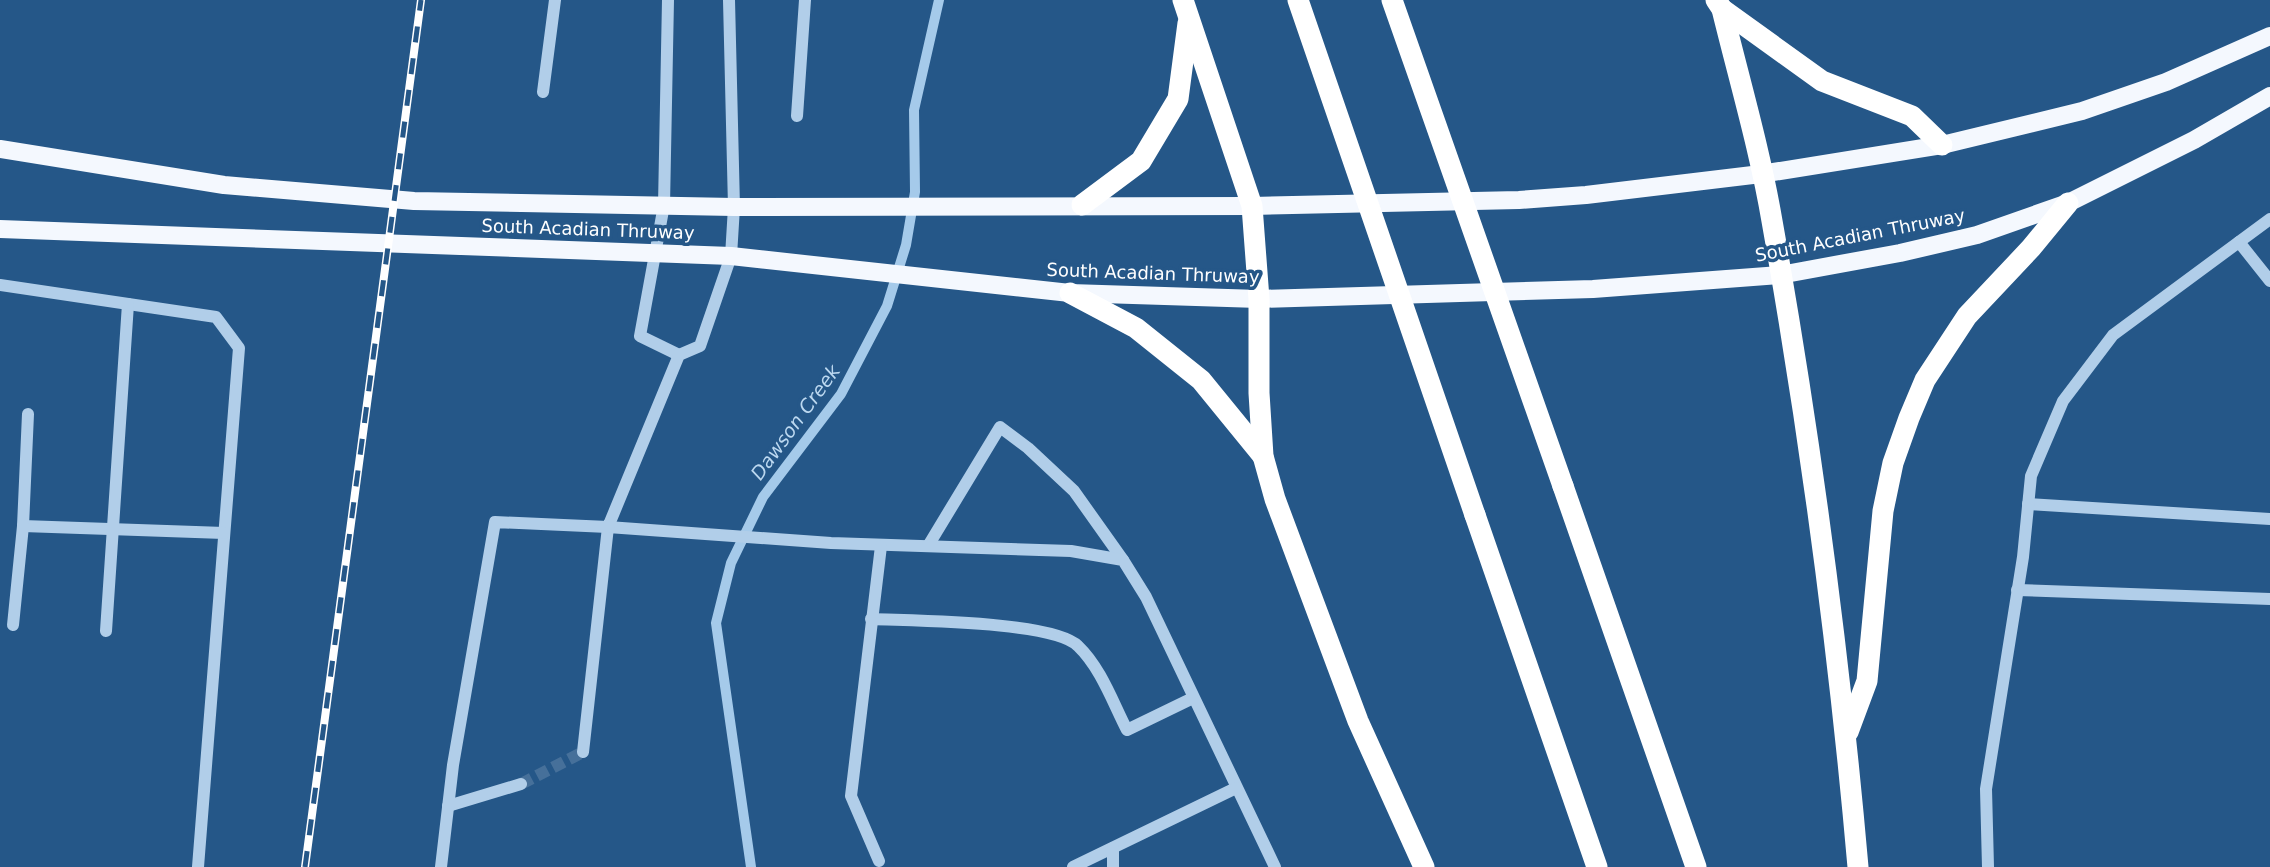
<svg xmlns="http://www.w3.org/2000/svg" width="2270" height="867" viewBox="0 0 2270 867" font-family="'DejaVu Sans',sans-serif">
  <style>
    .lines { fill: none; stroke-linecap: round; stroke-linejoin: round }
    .stream { stroke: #a5caea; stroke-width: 10 }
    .minor-tunnel { stroke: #46709a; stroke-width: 12; stroke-dasharray: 12 6; stroke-linecap: butt }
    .minor { stroke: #b1cee9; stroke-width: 12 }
    .major { stroke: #f4f8fe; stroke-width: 18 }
    .highway { stroke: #fff; stroke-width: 21 }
    .rail-casing { stroke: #fff; stroke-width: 8 }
    .rail { stroke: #255788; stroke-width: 5; stroke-dasharray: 16; stroke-linecap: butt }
    .highway-bridge { stroke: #fff; stroke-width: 21 }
    .labels { text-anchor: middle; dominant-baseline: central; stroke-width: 7; stroke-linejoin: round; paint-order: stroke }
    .street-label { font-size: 18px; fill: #fff; stroke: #255788 }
    .water-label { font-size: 19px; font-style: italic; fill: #bcd8f0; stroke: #255788 }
  </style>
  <rect width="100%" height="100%" fill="#255788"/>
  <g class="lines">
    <!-- stream -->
    <path class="stream" d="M751 867 716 623 731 563 763 497 841 394 887 306 906 245 915 192 914 110 939 0"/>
    <!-- minor-tunnel -->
    <path class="minor-tunnel" d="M521 784 583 752"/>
    <!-- minor -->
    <g class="minor">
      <path d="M668 0 664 205 640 336 679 355"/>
      <path d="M543 92 555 0"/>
      <path d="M797 116 805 0"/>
      <path d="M2239 242 2270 281"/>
      <path d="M0 285 216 317 239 348 198 867"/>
      <path d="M28 414 23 526 224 533"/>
      <path d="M2028 504 2270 519"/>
      <path d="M928 546 1000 427 1028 448 1074 491 1123 560"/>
      <path d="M2017 590 2270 599"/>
      <path d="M871 619C911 621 1053 621 1078 646 1101 668 1113 703 1127 730L1193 698"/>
      <path d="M13 625 23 526"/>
      <path d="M106 631 128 304"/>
      <path d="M583 752 608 527 831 543 1071 551 1123 560 1146 597 1275 867"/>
      <path d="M448 806 521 784"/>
      <path d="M879 861 851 796 881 546"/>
      <path d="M441 867 453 765 495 522 608 527 679 355 700 346 731 256 734 207 729 0"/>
      <path d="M1073 867 1236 788"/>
      <path d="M1113 867V848"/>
      <path d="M1988 867 1986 789 2023 557 2031 476 2063 401 2113 335 2270 219"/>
    </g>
    <!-- major -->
    <g class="major">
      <path d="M0 149 224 185 414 201 734 207 1252 206 1519 200 1586 195 1761 174 1942 145 2082 111 2166 82 2270 36"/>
      <path d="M0 229 731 256 1070 293 1259 299 1593 289 1780 275 1900 253 1977 235 2068 203 2194 140 2270 96"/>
    </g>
    <!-- highway -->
    <g class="highway">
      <path d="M1183 0 1252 206 1259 299V393L1263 456 1275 499 1358 721 1424 867"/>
      <path d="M1716 0 1722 9C1739 79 1760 150 1772 221 1810 435 1839 650 1858 867"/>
      <path d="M1722 9 1822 81 1912 116 1942 145"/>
      <path d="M1082 205 1141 161 1178 99 1188 23"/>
      <path d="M1070 293 1136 328 1201 380 1263 456"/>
      <path d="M1563 486 1696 867"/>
      <path d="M1475 515 1597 867"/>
      <path d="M1848 732 1867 681 1883 511 1893 463 1909 418 1925 380 1967 316 2031 248 2068 203"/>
    </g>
    <!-- rail casing -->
    <g class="rail-casing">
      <path id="rail" d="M305 867 421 0"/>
    </g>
    <!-- rail -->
    <use href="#rail" class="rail"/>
    <!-- highway-bridge -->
    <g class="highway-bridge">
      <path d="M1298 0 1475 515"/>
      <path d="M1392 0 1563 486"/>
    </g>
  </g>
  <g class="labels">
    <!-- street labels -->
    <g class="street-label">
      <text transform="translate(588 229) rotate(2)">South Acadian Thruway</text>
      <text transform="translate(1860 235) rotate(-11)">South Acadian Thruway</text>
      <text transform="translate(1153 273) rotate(2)">South Acadian Thruway</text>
    </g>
    <!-- water labels -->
    <g class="water-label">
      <text transform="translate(795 422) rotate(-54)">Dawson Creek</text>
    </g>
  </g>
</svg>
